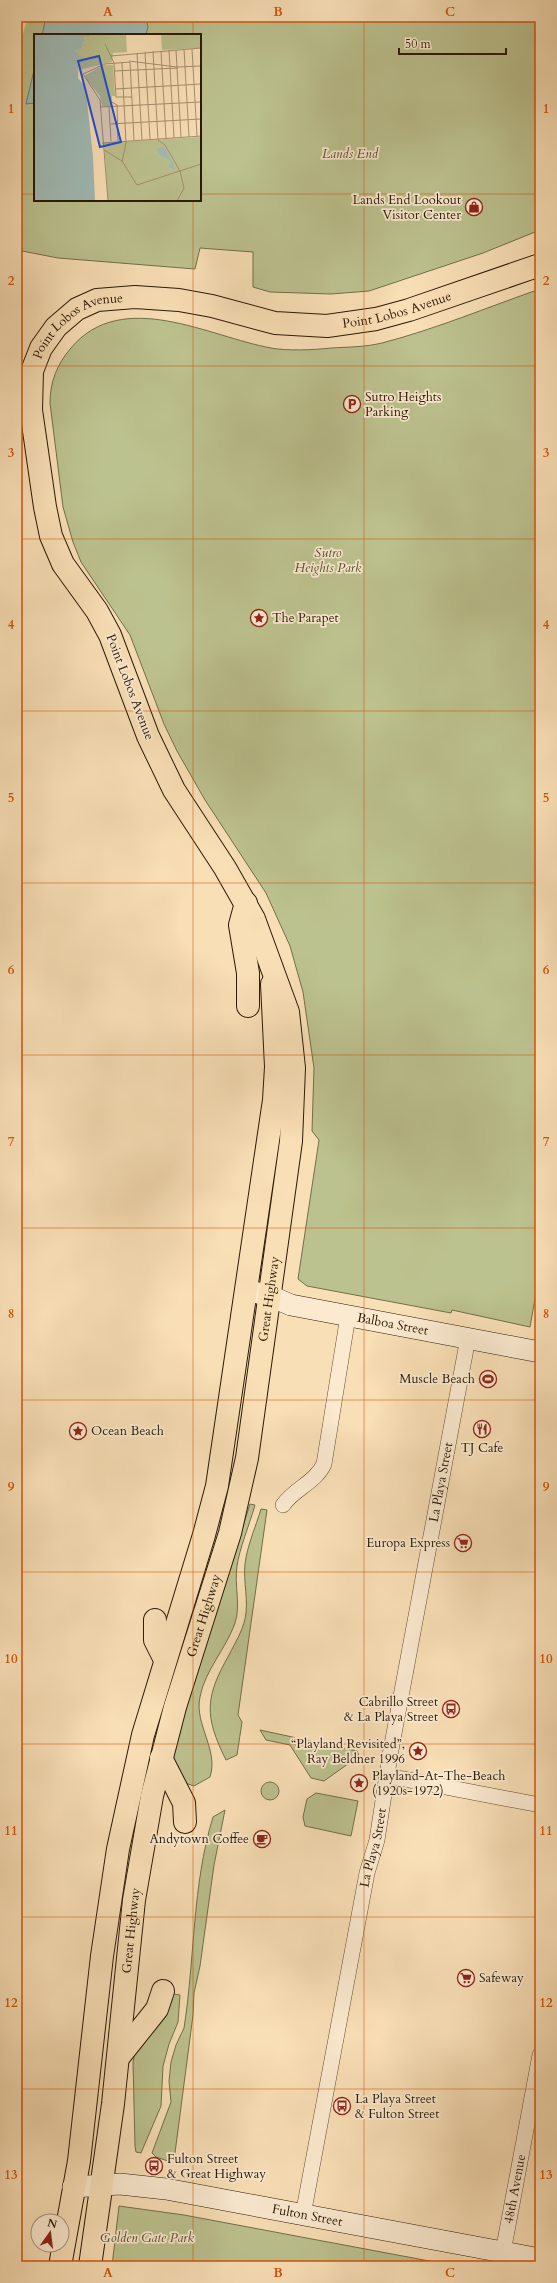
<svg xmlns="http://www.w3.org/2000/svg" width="557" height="2283" viewBox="0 0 557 2283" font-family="Cardo,serif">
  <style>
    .green { fill: #bcc28f; stroke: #736e4a; fill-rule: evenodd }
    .water { fill: #a0bbb6; stroke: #717a6f }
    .pier { fill: #f9dfb6 }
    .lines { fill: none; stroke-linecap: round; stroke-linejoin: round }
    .street-casing { stroke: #5e4a31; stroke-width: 16 }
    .secondary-casing { stroke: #2a1905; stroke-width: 22 }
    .primary-casing { stroke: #2a1905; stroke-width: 24 }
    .street { stroke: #fbead0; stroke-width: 15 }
    .secondary { stroke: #fbead0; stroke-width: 21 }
    .primary { stroke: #f9dfb6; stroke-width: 22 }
    .grid { fill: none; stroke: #d5530b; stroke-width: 1; stroke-opacity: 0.55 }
    .labels { text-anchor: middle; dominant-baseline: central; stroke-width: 3.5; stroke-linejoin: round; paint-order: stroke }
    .park-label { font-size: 13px; font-style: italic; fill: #564c2e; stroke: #fbead0 }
    .poi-label { font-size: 13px; fill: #2a1905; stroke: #fbead0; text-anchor: start }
    .street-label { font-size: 13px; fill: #2a1905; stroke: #fbead0 }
    .inset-road { fill: none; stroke: #a6906f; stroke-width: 1 }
    .view { fill: #1d4ed8; fill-opacity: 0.15; stroke: #1d4ed8; stroke-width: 2 }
    .inset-edge { fill: none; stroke: #2a1905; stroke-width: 2 }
    .neatline { fill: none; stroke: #d5530b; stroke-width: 1.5 }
    .grid-label { font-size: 13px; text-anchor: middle; font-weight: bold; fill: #d5530b }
  </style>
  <rect width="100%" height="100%" fill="#f9dfb6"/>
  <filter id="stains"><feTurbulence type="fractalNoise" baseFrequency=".005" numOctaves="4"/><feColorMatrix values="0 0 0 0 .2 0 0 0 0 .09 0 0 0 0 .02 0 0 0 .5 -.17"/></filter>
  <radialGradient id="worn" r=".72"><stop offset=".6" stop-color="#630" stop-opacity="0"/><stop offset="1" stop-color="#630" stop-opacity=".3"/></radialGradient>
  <!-- green -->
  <g class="green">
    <path d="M26 17H540V230L483 253 369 291 331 294 270 292 253 287V252L200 248 195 269 58 258 17 250V51ZM35 35H200V200H35Z"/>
    <path d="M540 289V1270L530 1327 452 1310 451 1313 307 1286 298 1279 319 1140 312 1131 314 1068 303 992 290 946 266 893 205 800 177 751 164 724 130 635 81 562 73 542 63 507 50 403C50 382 57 364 71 348 122 287 210 337 271 348 287 351 314 350 331 348 348 347 366 347 382 343 436 329 488 307 540 289Z"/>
    <path d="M250 1504 255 1505C250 1523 239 1550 237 1566 234 1585 241 1605 235 1623 226 1649 205 1670 200 1697 194 1724 219 1750 210 1777L194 1786 182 1782 172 1757 181 1723Z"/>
    <path d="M261 1509 267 1510 238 1715 242 1722 237 1755 226 1760C204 1716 205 1697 229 1655 235 1643 242 1632 245 1619 249 1601 243 1582 245 1564 247 1546 256 1526 261 1509Z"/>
    <path d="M260 1730 357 1751 359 1756 324 1781 311 1778 290 1745 266 1740Z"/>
    <circle cx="270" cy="1791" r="9"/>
    <path d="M316 1793 358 1801 351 1836 305 1826 303 1817 307 1799Z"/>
    <path d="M225 1810 214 1865 200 1966 194 1993 193 2015 175 2153 171 2162 156 2157 152 2153 171 2102 169 2081 171 2062 176 2045 184 2028C195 1958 192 1886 213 1817Z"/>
    <path d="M168 1993 180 1995 178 2022 169 2044 163 2066 161 2106 141 2153 136 2152 135 2146 133 2062 136 2047Z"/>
    <path d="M119 2206 184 2215 456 2266H112Z"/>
  </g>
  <!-- water -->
  <g class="water">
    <path d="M46 17H146L148 27 146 35H42Z"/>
    <path d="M35 66V103L26 104Z"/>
  </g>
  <!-- pier -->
  <path class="pier" d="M17 17H28L17 53Z"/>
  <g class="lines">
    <!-- street casing -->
    <g class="street-casing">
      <g id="street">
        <path d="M283 1505C295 1488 315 1483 324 1464L348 1316"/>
        <path d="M388 1776 540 1805"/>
        <path id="s1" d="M303 2215 367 1873 377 1840 390 1755 468 1338"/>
        <path id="s2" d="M503 2252 540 2055"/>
      </g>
    </g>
    <!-- secondary casing -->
    <g class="secondary-casing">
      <g id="secondary">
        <path id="s3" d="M246 1290 270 1296 291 1305 540 1352"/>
        <path id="s4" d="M73 2187 120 2184 166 2189 540 2259"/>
      </g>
    </g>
    <!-- primary casing -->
    <g class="primary-casing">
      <g id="primary">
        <path d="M246 903 240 925 248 973V1006"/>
        <path d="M155 1620V1640L165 1660"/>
        <path d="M161 1758 184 1803 185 1822"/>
        <path d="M118 2058 157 2009 163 1991"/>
        <path d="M60 2266 79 2161 102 1956 118 1849 143 1735 204 1535 217 1486 274 1100 276 1067 272 984"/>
        <path id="s5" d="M90 2266 113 2104 134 1900 152 1796 175 1707 230 1533 247 1458 291 1141 294 1068 288 1012 254 919 225 868 174 790 148 736 110 635 97 611 63 564 51 536 45 507 31 410 32 371 41 348 56 327 77 309 97 300 135 297 179 300 212 306 275 323 327 326 376 319 409 310 540 265"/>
      </g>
    </g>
    <!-- street -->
    <use href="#street" class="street"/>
    <!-- secondary -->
    <use href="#secondary" class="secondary"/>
    <!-- primary -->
    <use href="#primary" class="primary"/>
  </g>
  <!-- grid -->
  <path class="grid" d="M193 17V35M364 17V2266M17 194H35M200 194H540M193 200V2266M17 366H540M17 539H540M17 711H540M17 883H540M17 1055H540M17 1228H540M17 1400H540M17 1572H540M17 1744H540M17 1917H540M17 2089H540"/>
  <!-- icons -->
  <defs>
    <g id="shop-ring" transform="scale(0.9)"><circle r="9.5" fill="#fbead0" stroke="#8f2418" stroke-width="1.5"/><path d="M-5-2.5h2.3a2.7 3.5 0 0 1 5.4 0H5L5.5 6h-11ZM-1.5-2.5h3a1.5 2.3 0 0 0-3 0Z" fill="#8f2418"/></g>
    <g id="parking-ring" transform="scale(0.9)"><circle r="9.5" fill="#fbead0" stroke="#8f2418" stroke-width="1.5"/><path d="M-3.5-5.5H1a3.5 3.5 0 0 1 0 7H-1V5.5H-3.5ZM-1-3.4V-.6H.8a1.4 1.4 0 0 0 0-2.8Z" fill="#8f2418"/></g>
    <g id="sight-ring" transform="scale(0.9)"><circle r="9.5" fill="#fbead0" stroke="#8f2418" stroke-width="1.5"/><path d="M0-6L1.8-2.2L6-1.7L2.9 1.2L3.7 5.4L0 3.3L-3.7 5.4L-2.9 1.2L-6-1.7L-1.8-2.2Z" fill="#8f2418"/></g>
    <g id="stadium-ring" transform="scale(0.9)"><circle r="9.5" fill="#fbead0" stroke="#8f2418" stroke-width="1.5"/><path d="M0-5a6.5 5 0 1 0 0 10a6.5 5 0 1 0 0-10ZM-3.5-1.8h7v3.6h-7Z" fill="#8f2418"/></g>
    <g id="restaurant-ring" transform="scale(0.9)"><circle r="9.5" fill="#fbead0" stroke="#8f2418" stroke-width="1.5"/><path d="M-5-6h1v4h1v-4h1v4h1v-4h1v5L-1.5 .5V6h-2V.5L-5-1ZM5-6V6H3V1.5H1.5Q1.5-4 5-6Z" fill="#8f2418"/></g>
    <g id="supermarket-ring" transform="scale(0.9)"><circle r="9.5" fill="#fbead0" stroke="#8f2418" stroke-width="1.5"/><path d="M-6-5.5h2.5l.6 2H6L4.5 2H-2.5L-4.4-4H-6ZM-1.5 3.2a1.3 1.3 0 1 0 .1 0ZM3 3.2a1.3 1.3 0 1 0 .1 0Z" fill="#8f2418"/></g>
    <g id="bus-ring" transform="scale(0.9)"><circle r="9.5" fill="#fbead0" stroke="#8f2418" stroke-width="1.5"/><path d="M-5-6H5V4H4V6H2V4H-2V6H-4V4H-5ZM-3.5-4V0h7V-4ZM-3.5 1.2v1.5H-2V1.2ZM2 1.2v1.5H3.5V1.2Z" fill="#8f2418"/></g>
    <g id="cafe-ring" transform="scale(0.9)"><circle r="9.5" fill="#fbead0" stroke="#8f2418" stroke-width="1.5"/><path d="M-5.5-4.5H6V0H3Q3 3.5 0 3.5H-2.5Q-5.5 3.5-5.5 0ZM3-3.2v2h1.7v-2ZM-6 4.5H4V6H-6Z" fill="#8f2418"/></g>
  </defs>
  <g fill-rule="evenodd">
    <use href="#shop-ring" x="474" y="207"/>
    <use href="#parking-ring" x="352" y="404"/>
    <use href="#sight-ring" x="259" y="618"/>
    <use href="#stadium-ring" x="488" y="1379"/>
    <use href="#restaurant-ring" x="482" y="1429"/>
    <use href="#sight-ring" x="78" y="1431"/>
    <use href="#supermarket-ring" x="463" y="1543"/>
    <use href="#bus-ring" x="451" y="1709"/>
    <use href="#sight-ring" x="418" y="1751"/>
    <use href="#sight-ring" x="359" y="1783"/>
    <use href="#cafe-ring" x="262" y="1839"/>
    <use href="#supermarket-ring" x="466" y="1978"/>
    <use href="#bus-ring" x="342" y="2106"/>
    <use href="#bus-ring" x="154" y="2166"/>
  </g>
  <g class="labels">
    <!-- park labels -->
    <g class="park-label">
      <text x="350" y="154">Lands End</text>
      <text x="328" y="553">Sutro<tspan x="328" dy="15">Heights Park</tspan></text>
      <text x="147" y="2238">Golden Gate Park</text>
    </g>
    <!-- poi labels -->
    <g class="poi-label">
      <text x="461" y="200" text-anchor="end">Lands End Lookout<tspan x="461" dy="15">Visitor Center</tspan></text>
      <text x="365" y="397">Sutro Heights<tspan x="365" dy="15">Parking</tspan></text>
      <text x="272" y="618">The Parapet</text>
      <text x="475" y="1379" text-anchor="end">Muscle Beach</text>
      <text x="91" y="1431">Ocean Beach</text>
      <text x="482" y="1448" text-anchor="middle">TJ Cafe</text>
      <text x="450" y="1543" text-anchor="end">Europa Express</text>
      <text x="438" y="1702" text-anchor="end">Cabrillo Street<tspan x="438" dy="15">&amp; La Playa Street</tspan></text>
      <text x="405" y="1744" text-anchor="end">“Playland Revisited”,<tspan x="405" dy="15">Ray Beldner 1996</tspan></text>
      <text x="372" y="1776">Playland-At-The-Beach<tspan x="372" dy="15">(1920s-1972)</tspan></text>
      <text x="249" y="1839" text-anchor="end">Andytown Coffee</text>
      <text x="479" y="1978">Safeway</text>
      <text x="355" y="2099">La Playa Street<tspan x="355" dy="15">&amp; Fulton Street</tspan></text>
      <text x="167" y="2159">Fulton Street<tspan x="167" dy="15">&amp; Great Highway</tspan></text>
    </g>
    <!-- street labels -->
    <g class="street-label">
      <text stroke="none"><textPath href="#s5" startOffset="2381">Point Lobos Avenue</textPath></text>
      <text stroke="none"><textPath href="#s5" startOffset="2046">Point Lobos Avenue</textPath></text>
      <text transform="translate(130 687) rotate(69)">Point Lobos Avenue</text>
      <text stroke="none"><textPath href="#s5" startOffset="986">Great Highway</textPath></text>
      <text stroke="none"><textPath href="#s3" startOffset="151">Balboa Street</textPath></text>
      <text stroke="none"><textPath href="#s1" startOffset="746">La Playa Street</textPath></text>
      <text stroke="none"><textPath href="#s5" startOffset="662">Great Highway</textPath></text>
      <text stroke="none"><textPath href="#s1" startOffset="374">La Playa Street</textPath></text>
      <text stroke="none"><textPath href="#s5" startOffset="338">Great Highway</textPath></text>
      <text stroke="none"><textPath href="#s2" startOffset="64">48th Avenue</textPath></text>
      <text stroke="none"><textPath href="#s4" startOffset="237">Fulton Street</textPath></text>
    </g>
  </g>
  <!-- overview -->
  <g transform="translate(34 34)">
    <rect width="167" height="167" fill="#f9dfb6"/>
    <path d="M56 0H92L93 18 79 19 78 28 45 36V22L41 17 48 15 51 2ZM127 0H167V14L128 16ZM70 31H79L81 62H78L77 72H68L66 62 50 42ZM167 103V167H74L70 109Z" fill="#bcc28f"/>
    <path d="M0 0H56L54 3 51 2 48 15 41 17 50 25 46 30 45 23 44 44 49 50 53 67 59 123 61 167H0ZM130 113 139 129 141 136 135 133 137 129 133 124 128 123 122 115Z" fill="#a0bbb6"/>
    <path class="inset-road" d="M71 10 80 29 82 63H98M150 15 155 103M158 15 163 102M135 16 140 104M142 16 147 103M119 17 124 106 131 111 146 137 150 154 143 167M127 17 132 104M111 18 116 105M103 19 108 106M77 22 167 14M95 27 143 33 167 32M96 28 100 106M88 29 92 109 88 128M80 37 144 34M81 55 167 50M78 68 83 71 84 107M66 73 167 68M75 73 77 107M76 90 167 85M68 109 167 102M70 116 88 127 103 151 167 130M74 167 66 66 49 40 71 30 96 28"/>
    <path class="view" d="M65 22 87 108 66 113 44 27Z"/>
    <rect width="167" height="167" class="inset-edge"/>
  </g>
  <!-- margin -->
  <rect width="557" height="2283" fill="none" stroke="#f9dfb6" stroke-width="44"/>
  <!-- north arrow -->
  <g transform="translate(50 2233) rotate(14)"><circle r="19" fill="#fbead0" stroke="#a7967f"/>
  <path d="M0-3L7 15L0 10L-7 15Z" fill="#8f2418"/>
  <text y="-6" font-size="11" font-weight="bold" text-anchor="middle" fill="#2a1905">N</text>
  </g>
  <!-- scale -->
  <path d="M399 48v6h107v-6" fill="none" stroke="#2a1905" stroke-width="2"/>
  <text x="405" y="48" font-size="12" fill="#2a1905" stroke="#fbead0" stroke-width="3" paint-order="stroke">50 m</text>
  <rect x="22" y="22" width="513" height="2239" class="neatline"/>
  <g class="grid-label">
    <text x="108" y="16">A</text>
    <text x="278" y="16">B</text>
    <text x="450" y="16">C</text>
    <text x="11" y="113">1</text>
    <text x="546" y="113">1</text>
    <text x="11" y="285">2</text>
    <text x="546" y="285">2</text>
    <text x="11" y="457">3</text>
    <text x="546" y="457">3</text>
    <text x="11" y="629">4</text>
    <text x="546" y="629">4</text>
    <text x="11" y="802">5</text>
    <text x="546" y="802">5</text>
    <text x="11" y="974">6</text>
    <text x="546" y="974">6</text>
    <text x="11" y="1146">7</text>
    <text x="546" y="1146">7</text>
    <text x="11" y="1318">8</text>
    <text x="546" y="1318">8</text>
    <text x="11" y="1491">9</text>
    <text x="546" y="1491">9</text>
    <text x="11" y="1663">10</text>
    <text x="546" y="1663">10</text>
    <text x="11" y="1835">11</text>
    <text x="546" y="1835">11</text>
    <text x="11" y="2007">12</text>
    <text x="546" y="2007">12</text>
    <text x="11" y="2179">13</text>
    <text x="546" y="2179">13</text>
    <text x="108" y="2277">A</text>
    <text x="278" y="2277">B</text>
    <text x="450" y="2277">C</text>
  </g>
  <rect width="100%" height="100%" filter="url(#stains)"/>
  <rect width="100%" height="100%" fill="url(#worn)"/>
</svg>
